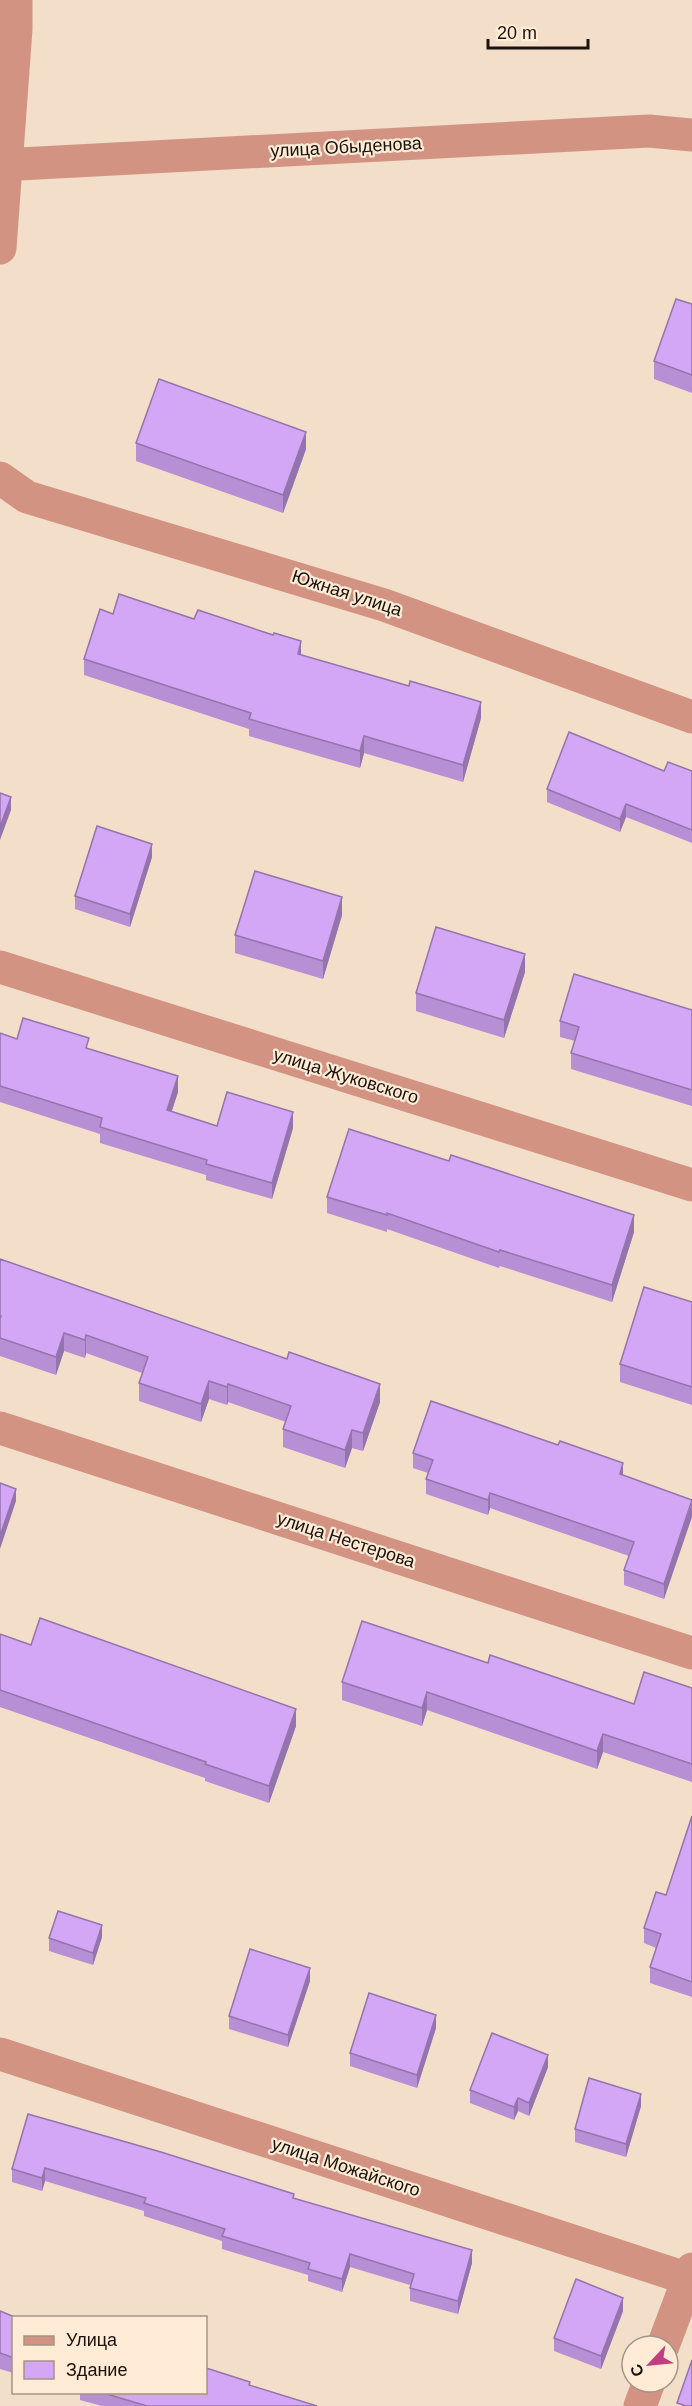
<svg xmlns="http://www.w3.org/2000/svg" width="692" height="2406" viewBox="0 0 692 2406" font-family="Arial,sans-serif">
  <style>
    .lines { fill: none; stroke-linecap: round; stroke-linejoin: round }
    .street { stroke: #d39383; stroke-width: 33 }
    .wall { fill: #b68fd4 }
    .shaded-wall { fill: #9474ac }
    .building { fill: #d4a6f6; stroke: #9474ac; stroke-width: 1.5 }
    .labels { text-anchor: middle; dominant-baseline: central; stroke-width: 4.5; stroke-linejoin: round; paint-order: stroke }
    .street-label { font-size: 18px; fill: #1a130c; stroke: #ffebd6 }
  </style>
  <rect width="100%" height="100%" fill="#f2dec9"/>
  <g class="lines">
    <!-- street -->
    <g class="street">
      <path d="M0 165 649 131 692 135"/>
      <path d="M0 248 16 29V0"/>
      <path d="M0 478 27 497 384 605 692 717"/>
      <path d="M0 967 692 1185"/>
      <path d="M0 1428 692 1653"/>
      <path d="M0 2054 692 2280"/>
      <path d="M663 2346 692 2269"/>
      <path d="M640 2406 649 2382"/>
    </g>
  </g>
  <!-- wall -->
  <g class="wall">
    <path d="M692 304V393L654 379V361Z"/>
    <path d="M136 443 306 449 283 513 136 461Z"/>
    <path d="M113 614 301 655 481 718 463 782 364 753 360 768 249 736V729L84 675V659Z"/>
    <path d="M664 771H692V843L626 817 620 832 547 802V789Z"/>
    <path d="M152 857 130 927 75 909V896Z"/>
    <path d="M342 915 323 979 235 953V935Z"/>
    <path d="M525 972 504 1038 416 1011V993Z"/>
    <path d="M692 1010V1106L571 1069V1053L575 1041 560 1037V1021Z"/>
    <path d="M0 1033 17 1039 89 1049 178 1092 171 1112 217 1126 293 1128 272 1199 206 1180V1175L100 1143V1134L0 1102Z"/>
    <path d="M327 1197 634 1232 612 1302 500 1266 499 1268 387 1229V1232L327 1213Z"/>
    <path d="M0 1259 380 1402 363 1451 352 1448 345 1468 283 1447V1429L286 1422 228 1402 227 1405 209 1399 201 1422 139 1401V1383L142 1373 86 1353 85 1358 64 1351 56 1375 0 1356Z"/>
    <path d="M692 1302V1405L620 1382V1364Z"/>
    <path d="M413 1453 623 1476 692 1500 664 1599 624 1585V1570L629 1556 490 1508 488 1515 426 1494V1479L428 1473 413 1468Z"/>
    <path d="M0 1634 31 1645 296 1726 269 1803 205 1781V1778L0 1707Z"/>
    <path d="M488 1663 634 1704 692 1688V1782L603 1752 597 1769 427 1710 422 1726 342 1700V1682Z"/>
    <path d="M692 1816V1997L650 1983V1967L656 1948 644 1943V1928L666 1895Z"/>
    <path d="M102 1937 93 1965 49 1951V1938Z"/>
    <path d="M310 1981 288 2047 229 2029V2016Z"/>
    <path d="M436 2028 417 2088 350 2066V2053Z"/>
    <path d="M548 2067 529 2116 518 2111 514 2120 470 2103V2090Z"/>
    <path d="M641 2106 626 2157 575 2142V2129Z"/>
    <path d="M28 2114 294 2198 472 2263 458 2314 410 2301V2285L350 2267 342 2292 308 2281V2275L222 2249V2241L144 2216V2211L45 2181 42 2191 12 2182V2169Z"/>
    <path d="M0 2311 14 2318V2373L0 2369Z"/>
    <path d="M623 2311 601 2369 554 2351V2338Z"/>
    <path d="M250 2386 317 2406H102L80 2400V2392H206Z"/>
  </g>
  <!-- shaded-wall -->
  <g class="shaded-wall">
    <path d="M306 432V449L283 513V495Z"/>
    <path d="M301 641V658L298 654Z"/>
    <path d="M481 702V718L463 782V765Z"/>
    <path d="M364 736V753L360 768V751Z"/>
    <path d="M11 797V810L0 840V827Z"/>
    <path d="M626 804V817L620 832V819Z"/>
    <path d="M152 844V857L130 927V914Z"/>
    <path d="M342 897V915L323 979V961Z"/>
    <path d="M525 954V972L504 1038V1020Z"/>
    <path d="M178 1076V1092L167 1126V1110Z"/>
    <path d="M293 1112V1128L272 1199V1183Z"/>
    <path d="M634 1215V1232L612 1302V1285Z"/>
    <path d="M64 1333V1351L56 1375V1357Z"/>
    <path d="M86 1335V1353L85 1358V1340Z"/>
    <path d="M209 1381V1399L201 1422V1404Z"/>
    <path d="M228 1384V1402L227 1405V1387Z"/>
    <path d="M380 1384V1402L363 1451V1433Z"/>
    <path d="M352 1430V1448L345 1468V1450Z"/>
    <path d="M623 1463V1478L620 1474Z"/>
    <path d="M16 1489V1501L0 1549V1536Z"/>
    <path d="M490 1493V1508L488 1515V1500Z"/>
    <path d="M692 1502V1517L664 1599V1584Z"/>
    <path d="M427 1692V1710L422 1726V1708Z"/>
    <path d="M296 1709V1726L269 1803V1786Z"/>
    <path d="M603 1734V1752L597 1769V1751Z"/>
    <path d="M102 1925V1937L93 1965V1953Z"/>
    <path d="M310 1968V1981L288 2047V2035Z"/>
    <path d="M436 2015V2028L417 2088V2075Z"/>
    <path d="M548 2055V2067L529 2116V2103Z"/>
    <path d="M641 2094V2106L626 2157V2144Z"/>
    <path d="M518 2098V2111L514 2120V2107Z"/>
    <path d="M45 2168V2181L42 2191V2178Z"/>
    <path d="M472 2250V2263L458 2314V2301Z"/>
    <path d="M350 2254V2267L342 2292V2279Z"/>
    <path d="M623 2298V2311L601 2369V2356Z"/>
  </g>
  <!-- building -->
  <g class="building">
    <path d="M676 299 692 304V375L654 361Z"/>
    <path d="M159 379 306 432 283 495 136 443Z"/>
    <path d="M119 594 194 619 198 610 273 635 274 633 301 641 298 654 409 686 410 681 481 702 463 765 364 736 360 751 249 719 251 713 84 659 100 609 113 614Z"/>
    <path d="M569 732 664 771 668 762 692 771V830L626 804 620 819 547 789Z"/>
    <path d="M0 793 11 797 0 827Z"/>
    <path d="M97 826 152 844 130 914 75 896Z"/>
    <path d="M255 871 342 897 323 961 235 935Z"/>
    <path d="M436 927 525 954 504 1020 416 993Z"/>
    <path d="M574 974 692 1010V1090L571 1053 579 1027 560 1021Z"/>
    <path d="M23 1018 89 1038 86 1048 178 1076 167 1110 217 1126 227 1092 293 1112 272 1183 206 1164 207 1160 100 1127 102 1118 0 1086V1033L17 1039Z"/>
    <path d="M349 1129 449 1161 451 1155 634 1215 612 1285 500 1250 499 1252 387 1213V1215L327 1197Z"/>
    <path d="M0 1259 287 1359 289 1352 380 1384 363 1433 352 1430 345 1450 283 1429 291 1406 228 1384 227 1387 209 1381 201 1404 139 1383 148 1357 86 1335 85 1340 64 1333 56 1357 0 1338V1319L1 1316 0 1315Z"/>
    <path d="M644 1287 692 1302V1387L620 1364Z"/>
    <path d="M431 1401 558 1445 560 1441 623 1463 620 1474 692 1500 664 1584 624 1570 634 1542 490 1493 488 1500 426 1479 433 1460 413 1453Z"/>
    <path d="M0 1483 16 1489 0 1536Z"/>
    <path d="M40 1618 296 1709 269 1786 205 1764 206 1762 0 1690V1634L31 1645Z"/>
    <path d="M362 1621 488 1663 490 1655 634 1704 644 1672 692 1688V1764L603 1734 597 1751 427 1692 422 1708 342 1682Z"/>
    <path d="M692 1816V1982L650 1967 661 1934 644 1928 656 1892 666 1895Z"/>
    <path d="M58 1911 102 1925 93 1953 49 1938Z"/>
    <path d="M250 1949 310 1968 288 2035 229 2016Z"/>
    <path d="M369 1993 436 2015 417 2075 350 2053Z"/>
    <path d="M492 2033 548 2055 529 2103 518 2098 514 2107 470 2090Z"/>
    <path d="M589 2078 641 2094 626 2144 575 2129Z"/>
    <path d="M28 2114 161 2152 294 2194 293 2198 472 2250 458 2301 410 2288 414 2274 350 2254 342 2279 308 2269 310 2263 222 2236 225 2229 144 2203 146 2198 45 2168 42 2178 12 2169Z"/>
    <path d="M576 2279 623 2298 601 2356 554 2338Z"/>
    <path d="M0 2311 17 2318H14V2358L0 2353Z"/>
    <path d="M692 2360V2406H686L677 2403Z"/>
    <path d="M206 2368 250 2382 249 2385 317 2406H147L100 2392H206Z"/>
  </g>
  <g class="labels">
    <!-- street labels -->
    <g class="street-label">
      <text transform="translate(346 147) rotate(-3)">улица Обыденова</text>
      <text transform="translate(347 593) rotate(18)">Южная улица</text>
      <text transform="translate(346 1076) rotate(17)">улица Жуковского</text>
      <text transform="translate(346 1540) rotate(18)">улица Нестерова</text>
      <text transform="translate(346 2167) rotate(18)">улица Можайского</text>
    </g>
  </g>
  <!-- legend -->
  <rect x="12" y="2316" width="195" height="78" fill="#ffebd6" stroke="#a39585" stroke-width="1.5"/>
  <rect x="24" y="2336" width="30" height="9" fill="#d39383" stroke="#a39585" stroke-width="1.5"/>
  <text x="66" y="2346" font-size="18" fill="#1a130c">Улица</text>
  <rect x="24" y="2361" width="30" height="18" fill="#d4a6f6" stroke="#a39585" stroke-width="1.5"/>
  <text x="66" y="2376" font-size="18" fill="#1a130c">Здание</text>
  <!-- north arrow -->
  <g transform="translate(650 2364) rotate(244)"><circle r="28" fill="#ffebd6" stroke="#a39585" stroke-width="1.5"/>
  <path d="M0-4.5L10 22L0 15L-10 22Z" fill="#c23e82"/>
  <text y="-9" font-size="16" font-weight="bold" text-anchor="middle" fill="#1a130c">С</text>
  </g>
  <!-- scale -->
  <path d="M488 39v9h100v-9" fill="none" stroke="#1a130c" stroke-width="3"/>
  <text x="497" y="39" font-size="18" fill="#1a130c" stroke="#ffebd6" stroke-width="4.5" paint-order="stroke">20 m</text>
</svg>
